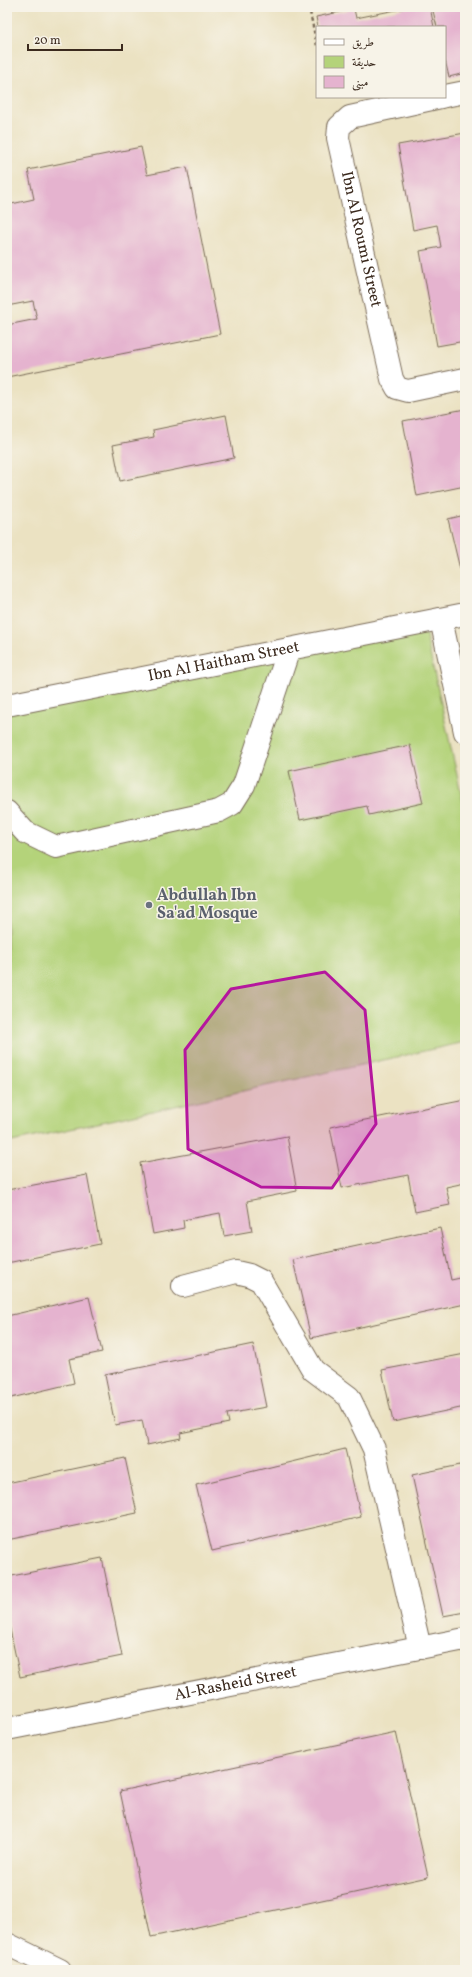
<svg xmlns="http://www.w3.org/2000/svg" width="472" height="1977" viewBox="0 0 472 1977" font-family="Vollkorn,Amiri,serif">
  <style>
    .green { fill: #b4d37a; stroke: #787e4c }
    .building { fill: #e5b3cf }
    .lines { fill: none; stroke-linecap: round; stroke-linejoin: round }
    .minor-casing { stroke: #796a57; stroke-width: 24 }
    .major-casing { stroke: #796a57; stroke-width: 24 }
    .path { stroke: #796a57; stroke-width: 2.5; stroke-dasharray: 3 3; stroke-linecap: butt }
    .minor { stroke: #fff; stroke-width: 22 }
    .major { stroke: #fff; stroke-width: 22 }
    .marked { fill: #b5179e; fill-opacity: 0.2; stroke: #b5179e; stroke-width: 3; stroke-linejoin: round }
    .worship-dot { fill: #6b7280; stroke: #f7f3e8; stroke-width: 1.5 }
    .labels { text-anchor: middle; dominant-baseline: central; stroke-width: 3; stroke-linejoin: round; paint-order: stroke }
    .street-label { font-size: 16px; fill: #3b2a1e; stroke: #f7f3e8 }
    .worship-label { font-size: 16px; font-weight: bold; fill: #5b616d; stroke: #f7f3e8; text-anchor: start }
  </style>
  <rect width="100%" height="100%" fill="#f7f3e8"/>
  <filter id="ink" filterUnits="userSpaceOnUse"><feTurbulence type="fractalNoise" baseFrequency=".025" numOctaves="2"/><feDisplacementMap in="SourceGraphic" scale="8" xChannelSelector="R" yChannelSelector="G"/><feConvolveMatrix kernelMatrix="1 2 1 2 8 2 1 2 1" color-interpolation-filters="sRGB"/></filter>
  <filter id="wash" filterUnits="userSpaceOnUse"><feTurbulence type="fractalNoise" baseFrequency=".012" numOctaves="4" result="noise"/><feDisplacementMap in="SourceGraphic" scale="16" xChannelSelector="R" yChannelSelector="G"/><feGaussianBlur stdDeviation="0.9" result="paint"/><feColorMatrix in="noise" values="0 0 0 0 0 0 0 0 0 0 0 0 0 0 0 0 0 1.4 0 .05"/><feComposite in="paint" operator="in"/></filter>
  <g filter="url(#wash)">
    <rect width="100%" height="100%" fill="#ebe2c2"/>
    <!-- green -->
    <path class="green" d="M423 622 465 811V1042L7 1143V709Z"/>
    <g id="blocks">
      <!-- building -->
      <g class="building">
        <path d="M411 7H430L434 27H318L316 17 354 9 356 18Z"/>
        <path d="M432 7H465V73L449 77 445 60V27H437Z"/>
        <path d="M465 133V341L437 346 420 251 441 247 437 225 413 230 398 145Z"/>
        <path d="M141 147 147 175 187 167 220 334 7 377V325L37 319 33 301 7 306V205L34 199 28 170Z"/>
        <path d="M465 409V486L417 496 403 421Z"/>
        <path d="M226 415 234 458 120 481 113 445 154 437 153 430Z"/>
        <path d="M465 515V586H464L448 519Z"/>
        <path d="M410 745 423 803 369 815 367 806 300 820 289 771Z"/>
        <path d="M465 1100V1183L446 1187 450 1205 415 1212 408 1175 342 1188 330 1127Z"/>
        <path d="M287 1136 297 1191 247 1201 252 1231 224 1236 220 1213 183 1220 184 1228 153 1234 140 1163Z"/>
        <path d="M87 1175 100 1244 7 1263V1190Z"/>
        <path d="M440 1228 451 1280 465 1277V1304L311 1338 293 1260Z"/>
        <path d="M89 1297 102 1352 69 1359 74 1383 7 1399V1316Z"/>
        <path d="M253 1344 266 1407 227 1414 229 1423 180 1433 181 1438 147 1445 142 1420 115 1425 105 1375Z"/>
        <path d="M465 1354V1407L393 1422 382 1370Z"/>
        <path d="M345 1449 361 1517 212 1551 196 1485Z"/>
        <path d="M125 1458 137 1513 7 1540V1483Z"/>
        <path d="M465 1464V1612L443 1616 412 1475Z"/>
        <path d="M102 1558 122 1656 20 1677 7 1615V1577Z"/>
        <path d="M396 1732 428 1877 151 1937 120 1791Z"/>
      </g>
    </g>
  </g>
  <g filter="url(#ink)">
    <use href="#blocks" fill-opacity="0" stroke="#796a57" stroke-width="1"/>
    <g class="lines">
      <!-- minor casing -->
      <g class="minor-casing">
        <g id="minor">
          <path d="M445 96 465 92"/>
          <path id="s1" d="M441 97 350 117 339 127 338 138 392 379 397 388 408 391 465 379"/>
          <path d="M441 619 465 732"/>
          <path id="s2" d="M7 705 465 614"/>
          <path d="M7 812 25 832 56 847 219 811 232 804 244 785 289 649"/>
          <path d="M183 1286 236 1272 249 1275 261 1281 313 1370 349 1397 374 1449 420 1648"/>
          <path d="M7 1944 60 1970"/>
        </g>
      </g>
      <!-- major casing -->
      <g class="major-casing">
        <g id="major">
          <path id="s3" d="M7 1729 465 1639"/>
        </g>
      </g>
      <!-- path -->
      <path class="path" d="M309 7 317 46"/>
      <!-- minor -->
      <use href="#minor" class="minor"/>
      <!-- major -->
      <use href="#major" class="major"/>
    </g>
  </g>
  <!-- marked area -->
  <path class="marked" d="M325 972 365 1010 376 1124 332 1188 261 1187 188 1149 185 1050 231 989Z"/>
  <!-- markers -->
  <circle class="worship-dot" cx="149" cy="905" r="4"/>
  <g class="labels">
    <!-- street labels -->
    <g class="street-label">
      <text stroke="none"><textPath href="#s1" startOffset="223">Ibn Al Roumi Street</textPath></text>
      <text stroke="none"><textPath href="#s2" startOffset="221">Ibn Al Haitham Street</textPath></text>
      <text stroke="none"><textPath href="#s3" startOffset="233">Al-Rasheid Street</textPath></text>
    </g>
    <!-- worship labels -->
    <g class="worship-label">
      <text x="157" y="896">Abdullah Ibn<tspan x="157" dy="18">Sa'ad Mosque</tspan></text>
    </g>
  </g>
  <!-- margin -->
  <rect width="472" height="1977" fill="none" stroke="#f7f3e8" stroke-width="24"/>
  <!-- legend -->
  <rect x="316" y="26" width="130" height="72" fill="#f7f3e8" stroke="#aca397"/>
  <rect x="324" y="39" width="20" height="6" fill="#ffffff" stroke="#aca397"/>
  <text x="352" y="46" font-size="12" fill="#3b2a1e">طريق</text>
  <rect x="324" y="56" width="20" height="12" fill="#b4d37a" stroke="#aca397"/>
  <text x="352" y="66" font-size="12" fill="#3b2a1e">حديقة</text>
  <rect x="324" y="76" width="20" height="12" fill="#e5b3cf" stroke="#aca397"/>
  <text x="352" y="86" font-size="12" fill="#3b2a1e">مبنى</text>
  <!-- scale -->
  <path d="M28 44v6h94v-6" fill="none" stroke="#3b2a1e" stroke-width="2"/>
  <text x="34" y="44" font-size="12" fill="#3b2a1e" stroke="#f7f3e8" stroke-width="3" paint-order="stroke">20 m</text>
</svg>
